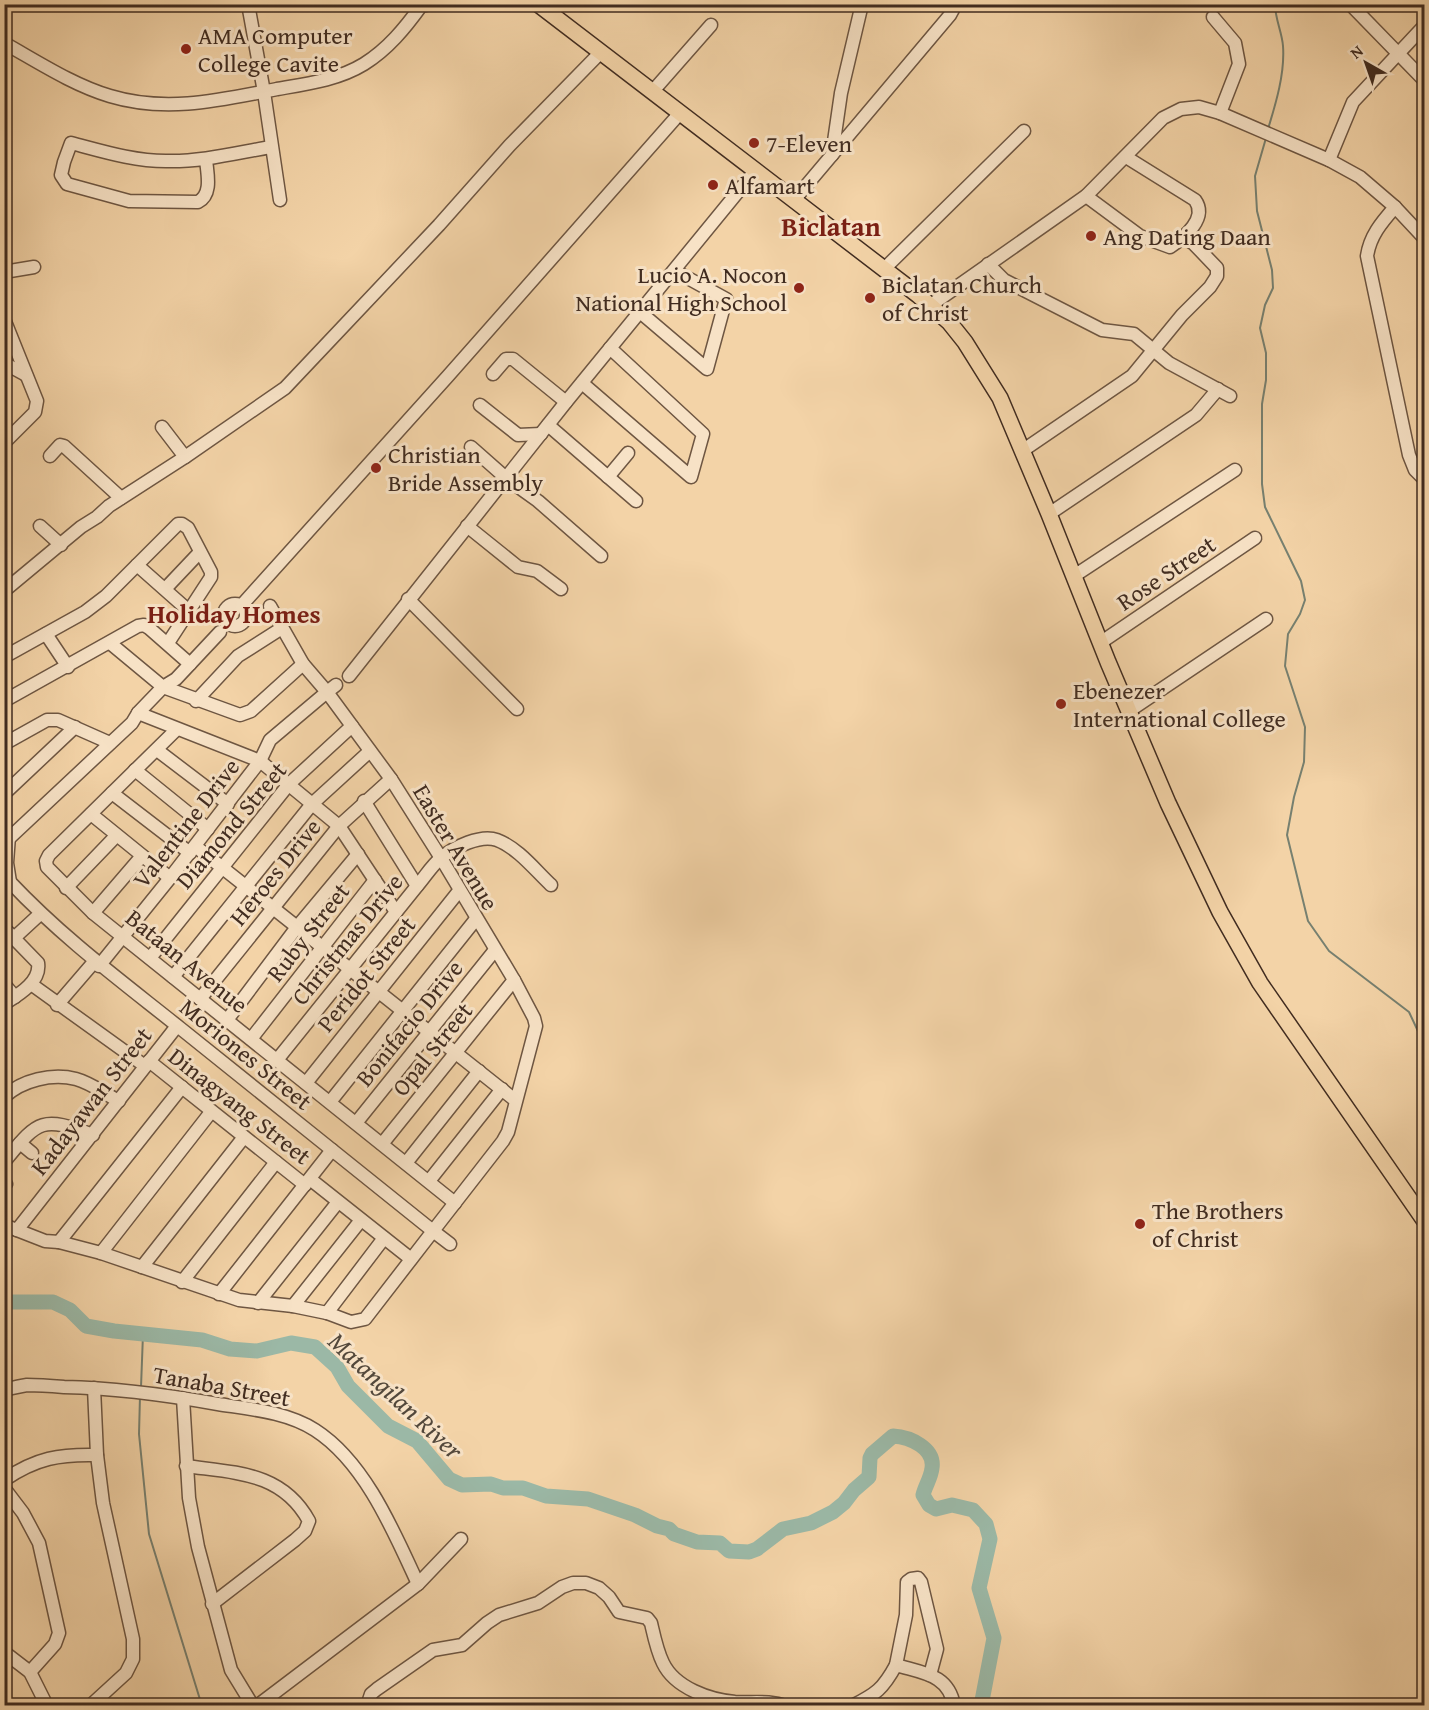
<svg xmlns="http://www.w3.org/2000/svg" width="1429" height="1710" viewBox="0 0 1429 1710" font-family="'Gentium Book Plus',serif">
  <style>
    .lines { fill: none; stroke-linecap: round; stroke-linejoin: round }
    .stream { stroke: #778070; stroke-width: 2 }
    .river { stroke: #9bb8a6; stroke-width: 15 }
    .minor-casing { stroke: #6e5642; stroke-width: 15 }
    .major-casing { stroke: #412c20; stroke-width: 18 }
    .minor { stroke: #f7e2c6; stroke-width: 12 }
    .major { stroke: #f3d3a7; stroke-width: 15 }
    .poi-dot { fill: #8f2418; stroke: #f7e2c6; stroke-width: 2 }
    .labels { text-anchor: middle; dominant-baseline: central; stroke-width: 6; stroke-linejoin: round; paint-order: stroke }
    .poi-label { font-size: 24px; fill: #412c20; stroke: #f7e2c6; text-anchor: start }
    .street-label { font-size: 24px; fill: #412c20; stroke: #f7e2c6 }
    .neighbourhood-label { font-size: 26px; font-weight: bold; fill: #7a1f14; stroke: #f7e2c6 }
    .water-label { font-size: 26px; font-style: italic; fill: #53483b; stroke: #f7e2c6 }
    .quarter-label { font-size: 27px; font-weight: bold; fill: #7a1f14; stroke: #f7e2c6 }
  </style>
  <rect width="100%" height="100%" fill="#f3d3a7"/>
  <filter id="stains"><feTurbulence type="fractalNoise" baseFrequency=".00333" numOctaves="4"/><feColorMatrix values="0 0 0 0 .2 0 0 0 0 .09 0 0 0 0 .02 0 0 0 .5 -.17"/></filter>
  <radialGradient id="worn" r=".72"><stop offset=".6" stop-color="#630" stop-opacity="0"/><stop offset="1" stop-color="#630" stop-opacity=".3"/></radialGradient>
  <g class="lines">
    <!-- stream -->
    <g class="stream">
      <path d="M1268 129C1276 103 1285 73 1283 46 1282 32 1275 19 1275 4"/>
      <path d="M1266 138 1255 176 1257 211 1272 270 1273 288 1265 305 1260 328 1266 353V380L1262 404V484L1265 507 1301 581 1305 600 1300 614 1288 634 1285 666 1305 727 1304 762 1294 797 1287 835 1308 921 1329 951 1409 1012 1424 1044"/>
      <path d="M141 1387 143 1334"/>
      <path d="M140 1396 139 1434 149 1534 202 1706"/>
    </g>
    <!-- river -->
    <path class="river" d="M4 1302H53L70 1310 86 1326 114 1331 202 1340 230 1349 257 1351 291 1343 315 1347 337 1367 348 1386 388 1426 417 1441 449 1479 462 1485 491 1484 503 1488H523L546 1496 588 1499 635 1515 657 1526 669 1529 674 1534 697 1542 720 1543 729 1551 749 1552 757 1549 783 1529 811 1523 833 1512 844 1503 854 1490 869 1477 870 1458 872 1454 893 1436C910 1437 935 1448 932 1468 931 1478 925 1486 923 1495L929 1505 936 1509 952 1505 973 1510 986 1524 990 1539 979 1588 994 1638 981 1706"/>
    <!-- minor casing -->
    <g class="minor-casing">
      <g id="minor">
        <path d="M248 4 264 92 280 200"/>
        <path d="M1350 4 1424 80"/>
        <path d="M1213 17 1235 43 1239 64 1220 113"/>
        <path d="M4 43C38 62 73 85 110 96 166 113 221 100 277 89 306 84 338 80 364 64 388 49 405 28 421 6L431 4"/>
        <path d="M653 91 711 25"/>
        <path d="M832 155 841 93 862 4"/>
        <path d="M206 159C207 173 213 194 198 202L129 201 67 184 61 175 64 162 71 143C102 151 133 161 166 161 201 162 236 153 271 147"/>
        <path d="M1329 160 1353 102 1424 26"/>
        <path d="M1086 196 1140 236 1170 247C1185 237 1208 218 1195 200L1126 157"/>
        <path d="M794 200 950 15 956 4"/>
        <path d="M1395 207C1381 223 1370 236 1367 256L1409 455 1415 470 1424 479"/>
        <path d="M988 264 1004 280 1102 330 1134 334 1169 363 1230 396"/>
        <path d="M884 269 1024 131"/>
        <path d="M4 272 34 267"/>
        <path d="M931 305 1086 196 1163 118 1181 109 1199 107 1220 113 1329 160 1360 177 1395 207 1424 238"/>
        <path d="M640 312 707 369 726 299 675 271"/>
        <path d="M4 319 37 401 35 412 4 443"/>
        <path d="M4 363 26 375"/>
        <path d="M493 374 506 359H513L566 402"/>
        <path d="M582 383 691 477 703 434 610 348"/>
        <path d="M480 405 518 435 541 434"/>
        <path d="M548 425 636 501"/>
        <path d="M162 427 185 457"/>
        <path d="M471 447 506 478 538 501 601 556"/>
        <path d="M1022 451 1132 376 1182 315 1210 287 1217 276V268L1194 244 1183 237"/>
        <path d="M50 456 60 445 64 446 121 498"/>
        <path d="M608 477 628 453"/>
        <path d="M1049 514 1196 415 1218 389"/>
        <path d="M40 526 61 545"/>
        <path d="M467 526 518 567 537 571 561 589"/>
        <path d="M137 565 189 611"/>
        <path d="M1074 576 1235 470"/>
        <path d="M165 589 200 552"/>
        <path d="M4 591 81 527 97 517 109 506 185 457 285 388 439 225 510 145 601 52"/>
        <path d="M408 599 517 709"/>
        <circle cx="235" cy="615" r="11"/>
        <path d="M241 606 448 376 680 113"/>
        <path d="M270 606 303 664 327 692 336 685"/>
        <path d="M46 634 68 667"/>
        <path d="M110 643 163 687 240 715 251 711 303 664"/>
        <path d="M1100 643 1255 538"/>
        <path d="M4 657 85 612 106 596 178 524H182L188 528 211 572V577L168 643"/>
        <path d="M349 676 566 402 755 171"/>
        <path d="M4 701 138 626 144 625 149 628 190 664"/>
        <path d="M196 701 238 656 282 628"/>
        <path d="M1129 711 1266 619"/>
        <path d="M138 713 260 761 270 740 327 692 391 779 441 858 514 980 534 1018 536 1026 508 1132 503 1141 433 1231 450 1244"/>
        <path d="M176 730 49 855 46 861 47 867 93 913 455 1203"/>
        <path d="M4 744 47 720H58L110 743"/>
        <path d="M157 750 228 804"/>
        <path d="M135 770 208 829"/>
        <path d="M112 793 190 853"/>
        <path d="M4 794 75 727"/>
        <path d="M364 801 417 886"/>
        <path d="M91 814 170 878"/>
        <path d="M9 836 7 863 10 882"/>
        <path d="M4 843 132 723 138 713 163 687 176 679 220 632"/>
        <path d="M195 846 515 1100"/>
        <path d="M4 881 10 882C63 938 120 980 180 1028 264 1096 349 1163 433 1231L365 1319 351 1322 327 1313 293 1306 239 1300 101 1253 59 1242 45 1241 4 1225"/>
        <path d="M66 888 116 836"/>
        <path d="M93 913 142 856"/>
        <path d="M4 928 38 963C41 982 18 995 4 1004"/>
        <path d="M14 938 40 914"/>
        <path d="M150 958 289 784 352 726"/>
        <path d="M99 966 170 878 260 761 339 826 396 912"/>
        <path d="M173 977 312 804 370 751"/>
        <path d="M4 984 15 997"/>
        <path d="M31 984 145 1066"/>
        <path d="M200 999 339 826 391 779"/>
        <path d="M57 1005 94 962"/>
        <path d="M227 1020 297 927 358 854"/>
        <path d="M251 1039 375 880"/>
        <path d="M277 1060 417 886C425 877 432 865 441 858 454 847 481 834 497 840 518 848 535 870 551 885"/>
        <path d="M149 1061 305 1185"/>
        <path d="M306 1083 459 891"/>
        <path d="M4 1097C22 1080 52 1073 76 1079 91 1083 105 1094 119 1101"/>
        <path d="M330 1102 476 919"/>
        <path d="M356 1123 495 950"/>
        <path d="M20 1143 32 1153"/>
        <path d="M382 1144 514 980"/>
        <path d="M4 1162C38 1121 40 1115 93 1135"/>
        <path d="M406 1163 479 1071"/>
        <path d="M310 1179 411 1259"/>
        <path d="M429 1181 502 1089"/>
        <path d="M4 1183 6 1184"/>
        <path d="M17 1230 177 1026"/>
        <path d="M59 1242 182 1087"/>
        <path d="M101 1253 211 1112"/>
        <path d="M142 1267 244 1137"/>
        <path d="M182 1282 276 1162"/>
        <path d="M219 1294 332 1150"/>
        <path d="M258 1303 338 1202"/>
        <path d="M293 1306 361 1220"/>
        <path d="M327 1313 384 1238"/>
        <path d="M4 1390C12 1388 20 1386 27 1385 39 1385 52 1386 64 1387 115 1388 167 1395 218 1404 250 1409 287 1412 315 1430 365 1462 394 1532 418 1584"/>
        <path d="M183 1398 189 1498 198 1547 231 1670 253 1706"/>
        <path d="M186 1466C236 1473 282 1472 309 1521L305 1531 295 1540 212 1604"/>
        <path d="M4 1480C36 1458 60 1454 97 1455"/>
        <path d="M4 1488 23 1513 39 1543 59 1633 55 1644 30 1672"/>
        <path d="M4 1652 30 1672 47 1706"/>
        <path d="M896 1665 906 1615 907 1582 911 1579 918 1578 921 1582 937 1649 930 1675"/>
        <path d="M90 1706 126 1673 133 1659V1639L103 1503 97 1455 94 1388"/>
        <path d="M257 1706 418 1584 461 1539"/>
        <path d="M367 1706 371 1694 377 1689 433 1650 462 1645 487 1623 499 1615 538 1603 562 1587 573 1583H586L599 1588 609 1597 619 1612 647 1618 651 1623C654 1636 657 1651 663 1663 675 1688 710 1700 735 1702 753 1703 769 1700 786 1706"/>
        <path d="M852 1706C876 1694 883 1689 896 1665 922 1673 949 1674 954 1706"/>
      </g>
    </g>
    <!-- major casing -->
    <g class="major-casing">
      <path id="major" d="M538 4 918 295 949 322 965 342 1000 398 1049 514 1108 662 1168 803 1220 912 1260 983 1424 1220"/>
    </g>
    <!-- minor -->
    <use href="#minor" class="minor"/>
    <!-- major -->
    <use href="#major" class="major"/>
  </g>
  <!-- markers -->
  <g class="poi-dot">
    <circle cx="186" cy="49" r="6"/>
    <circle cx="754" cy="143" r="6"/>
    <circle cx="713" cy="185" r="6"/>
    <circle cx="1091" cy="236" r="6"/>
    <circle cx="799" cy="288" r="6"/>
    <circle cx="870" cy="298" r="6"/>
    <circle cx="376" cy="468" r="6"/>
    <circle cx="1061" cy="704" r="6"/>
    <circle cx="1140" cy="1224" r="6"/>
  </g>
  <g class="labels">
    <!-- poi labels -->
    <g class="poi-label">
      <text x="198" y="35">AMA Computer<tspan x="198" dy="28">College Cavite</tspan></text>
      <text x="766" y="143">7-Eleven</text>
      <text x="725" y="185">Alfamart</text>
      <text x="1103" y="236">Ang Dating Daan</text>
      <text x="787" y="274" text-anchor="end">Lucio A. Nocon<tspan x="787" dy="28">National High School</tspan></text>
      <text x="882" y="284">Biclatan Church<tspan x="882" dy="28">of Christ</tspan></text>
      <text x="388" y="454">Christian<tspan x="388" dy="28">Bride Assembly</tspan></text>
      <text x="1073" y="690">Ebenezer<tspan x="1073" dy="28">International College</tspan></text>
      <text x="1152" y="1210">The Brothers<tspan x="1152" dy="28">of Christ</tspan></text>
    </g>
    <!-- street labels -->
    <g class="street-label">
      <text transform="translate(1166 573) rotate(-34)">Rose Street</text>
      <text transform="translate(186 823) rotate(-52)">Valentine Drive</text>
      <text transform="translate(231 825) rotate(-50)">Diamond Street</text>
      <text transform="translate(456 847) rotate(59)">Easter Avenue</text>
      <text transform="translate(275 872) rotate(-51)">Heroes Drive</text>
      <text transform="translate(308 932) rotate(-52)">Ruby Street</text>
      <text transform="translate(347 939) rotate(-51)">Christmas Drive</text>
      <text transform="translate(187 961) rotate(39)">Bataan Avenue</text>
      <text transform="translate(366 974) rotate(-51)">Peridot Street</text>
      <text transform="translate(409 1023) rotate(-51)">Bonifacio Drive</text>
      <text transform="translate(432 1049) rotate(-51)">Opal Street</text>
      <text transform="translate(246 1054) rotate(39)">Moriones Street</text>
      <text transform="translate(91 1101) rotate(-52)">Kadayawan Street</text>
      <text transform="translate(240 1106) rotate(38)">Dinagyang Street</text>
      <text transform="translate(222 1386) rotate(10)">Tanaba Street</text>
    </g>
    <!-- neighbourhood labels -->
    <g class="neighbourhood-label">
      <text x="234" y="613">Holiday Homes</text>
    </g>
    <!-- water labels -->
    <g class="water-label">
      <text transform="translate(396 1395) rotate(43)">Matangilan River</text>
    </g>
    <!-- quarter labels -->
    <g class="quarter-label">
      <text x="831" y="226">Biclatan</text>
    </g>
  </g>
  <!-- margin -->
  <rect width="1429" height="1710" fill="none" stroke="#f3d3a7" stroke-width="24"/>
  <rect x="6" y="6" width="1417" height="1698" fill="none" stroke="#412c20" stroke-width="3"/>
  <rect x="12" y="12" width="1405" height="1686" fill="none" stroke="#412c20" stroke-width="1.5"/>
  <!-- north arrow -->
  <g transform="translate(1366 63) rotate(320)" stroke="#f7e2c6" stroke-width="4.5" paint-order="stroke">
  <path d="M0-4.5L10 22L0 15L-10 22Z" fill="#412c20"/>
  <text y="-9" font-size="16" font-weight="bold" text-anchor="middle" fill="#412c20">N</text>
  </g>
  <rect width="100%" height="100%" filter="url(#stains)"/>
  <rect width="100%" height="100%" fill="url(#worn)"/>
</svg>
